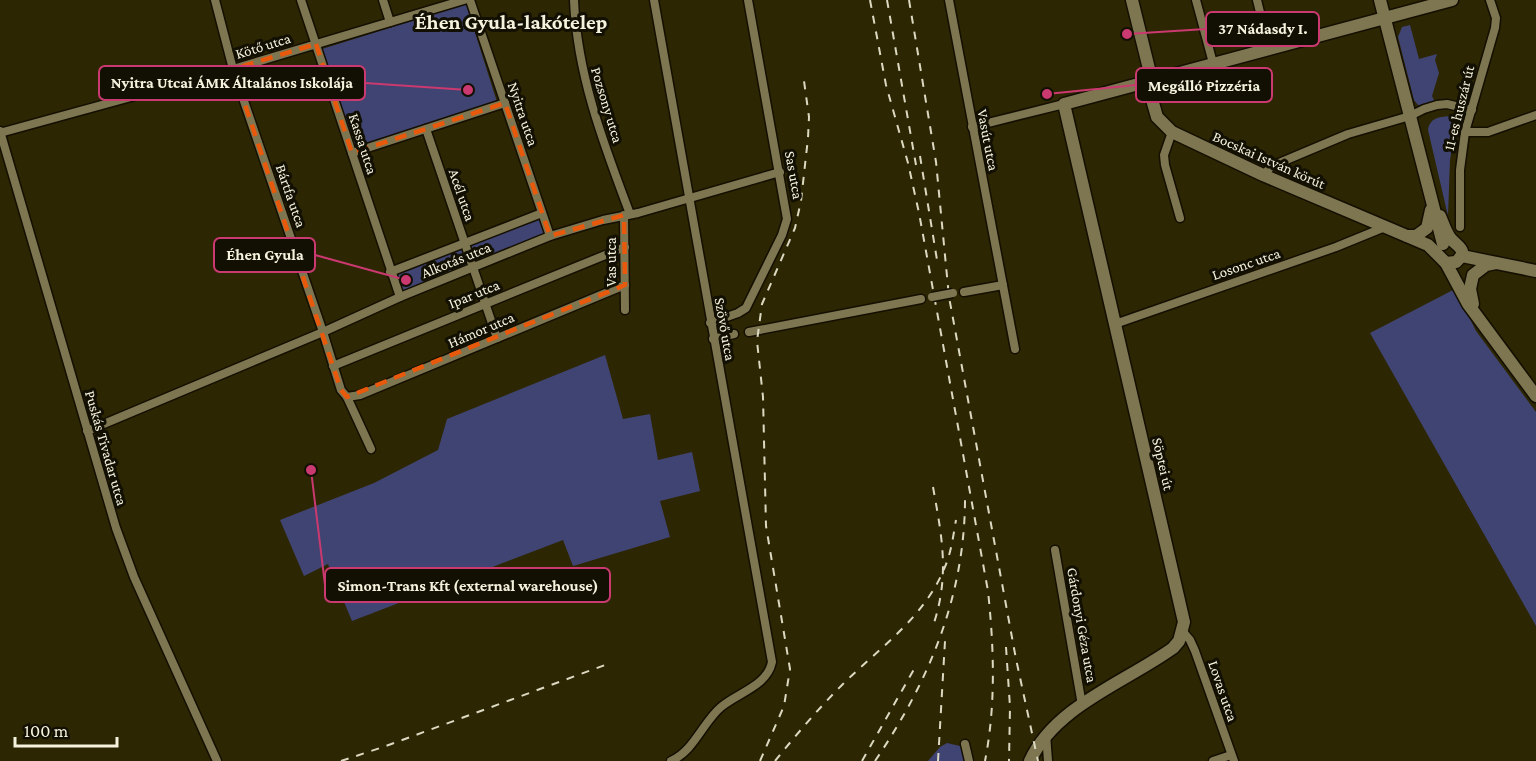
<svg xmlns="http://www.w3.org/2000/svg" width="1536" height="761" viewBox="0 0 1536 761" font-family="'Crimson Pro',serif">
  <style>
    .green { fill: #404473 }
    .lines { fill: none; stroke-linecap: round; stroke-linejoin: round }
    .street-casing { stroke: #140f00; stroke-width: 11 }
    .secondary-casing { stroke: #140f00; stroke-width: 15 }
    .street { stroke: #7d7651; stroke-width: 8 }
    .secondary { stroke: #7d7651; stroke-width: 12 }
    .rail { stroke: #dcd9c3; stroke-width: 2; stroke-dasharray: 8 8; stroke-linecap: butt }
    .street-bridge-casing { stroke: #140f00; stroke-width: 11; stroke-linecap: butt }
    .street-bridge { stroke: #7d7651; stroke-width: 8 }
    .marked { fill: none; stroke: #e8590c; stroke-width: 4.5; stroke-dasharray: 12 8; stroke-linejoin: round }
    .labels { text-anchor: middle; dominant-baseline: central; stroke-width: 6; stroke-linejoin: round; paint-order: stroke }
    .street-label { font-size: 15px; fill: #f5f2de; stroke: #120f03 }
    .district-label { font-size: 21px; font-weight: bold; fill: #f5f2de; stroke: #120f03 }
    .leader { fill: none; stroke: #ca396f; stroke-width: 2 }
    .callout-dot { fill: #ca396f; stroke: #120f03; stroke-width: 2 }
    .callout { fill: #120f03; stroke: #ca396f; stroke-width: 2 }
    .callout-label { font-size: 16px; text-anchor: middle; font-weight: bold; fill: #f5f2de }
  </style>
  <rect width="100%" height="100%" fill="#2d2602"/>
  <!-- green -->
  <g class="green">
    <path d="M466 4 497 102 353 147 322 49Z"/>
    <path d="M1410 25 1419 59 1437 54 1435 60 1439 73 1432 96 1436 104 1424 106 1418 105 1414 100 1398 37 1402 27Z"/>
    <path d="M1450 116 1457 117 1450 160 1448 216 1428 130C1430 118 1438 117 1450 116Z"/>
    <path d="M539 217 547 235 404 292 397 275Z"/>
    <path d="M1455 289 1476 331 1536 412V626L1370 333Z"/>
    <path d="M605 355 623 419 650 414 658 460 692 452 700 491 660 501 670 537 573 566 563 540 352 621 328 564 304 576 280 520 374 483 438 450 447 419Z"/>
    <path d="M947 743 960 746 964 752 965 761H928L940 747Z"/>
  </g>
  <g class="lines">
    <!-- street casing -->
    <g class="street-casing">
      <g id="street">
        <path d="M215 0 233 69 323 332 341 390 347 397 371 449"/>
        <path d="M301 0 400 297"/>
        <path d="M383 0 390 22"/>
        <path d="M470 0 550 236"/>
        <path d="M574 0C577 75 604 145 630 214"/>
        <path d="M654 0 772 662C767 686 739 692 721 707 703 722 694 751 671 761"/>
        <path d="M949 0 1015 349"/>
        <path d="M1196 0 1213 63"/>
        <path d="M1257 0 1269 49"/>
        <path d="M972 127 1064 104"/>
        <path d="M426 129 497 338"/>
        <path d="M0 131 116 528 134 577 217 761"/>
        <path d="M1172 132 1164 155 1165 165 1180 218"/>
        <path d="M1465 132H1488L1536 115"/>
        <path d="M0 133 233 69 464 0"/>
        <path d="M352 153 505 103"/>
        <path d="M1263 175 1272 166 1348 134 1410 116 1424 109 1437 105 1447 104 1472 110"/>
        <path d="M624 215 625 310"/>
        <path d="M1460 227V170L1465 132 1495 28 1496 18 1490 0"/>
        <path d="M390 272 542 213"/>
        <path d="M964 292 1003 285"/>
        <path d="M710 323 738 313 746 308 782 235 787 219 748 0"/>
        <path d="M1115 324 1336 247 1385 227"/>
        <path d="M749 332 921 299"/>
        <path d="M713 339 734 334"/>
        <path d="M333 366 625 247"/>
        <path d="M347 397 360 395 625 285"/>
        <path d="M87 431 323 332 400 297 550 236 603 220 638 213 780 172"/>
        <path d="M1055 550 1082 705"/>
        <path d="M1183 632 1190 640 1195 651 1234 761"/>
        <path d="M1046 734 1048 761"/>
        <path d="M965 744 969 761"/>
        <path d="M1213 761 1231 755"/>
      </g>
    </g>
    <!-- secondary casing -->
    <g class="secondary-casing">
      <g id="secondary">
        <path d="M1132 0 1152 81"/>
        <path d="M1380 0 1443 244"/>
        <path d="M1147 82 1157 117 1172 132 1263 175 1428 245 1446 263 1468 304 1536 396"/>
        <path d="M1440 216C1443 223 1446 233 1451 239 1458 247 1469 250 1456 262L1446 263"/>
        <path d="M1407 236H1416L1427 228 1431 210"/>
        <path d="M1462 256 1536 271"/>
        <path d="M1473 304 1470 289 1473 275 1486 265 1496 263"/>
        <path d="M1030 761C1055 706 1126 682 1173 648L1179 641 1184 622 1064 104 1452 0"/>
      </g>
    </g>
    <!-- street -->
    <use href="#street" class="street"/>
    <!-- secondary -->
    <use href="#secondary" class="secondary"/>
    <!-- rail -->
    <g class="rail">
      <path d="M870 0 886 85 908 163 919 213 988 591C994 648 996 705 985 761"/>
      <path d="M887 0 916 165"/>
      <path d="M909 0 936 162 949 297 1016 659 1038 761"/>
      <path d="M920 156 937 260"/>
      <path d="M933 487C942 537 950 576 933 626"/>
      <path d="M1006 647 1010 707 1009 761"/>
      <path d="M341 761 386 746 605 665"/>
      <path d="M760 761 784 706 790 669 766 526 763 397 757 341 762 304 795 228 801 201 808 138 809 117 804 81"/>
      <path d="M775 761C796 735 818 709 842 685 878 649 924 618 944 569 951 554 953 537 956 520"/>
      <path d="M862 761 917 664"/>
      <path d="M875 761C930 680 966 593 965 494"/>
      <path d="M938 761 945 641"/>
    </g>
    <!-- street-bridge casing -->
    <g class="street-bridge-casing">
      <path id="street-bridge" d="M932 297 953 293"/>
    </g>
    <!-- street-bridge -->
    <use href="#street-bridge" class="street-bridge"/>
  </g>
  <!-- marked area -->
  <path class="marked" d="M316 44 352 153 505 103 550 236 624 215 625 285 347 397 341 390 233 69Z"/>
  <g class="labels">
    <!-- street labels -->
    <g class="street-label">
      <text transform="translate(263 46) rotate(-17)">Kötő utca</text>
      <text transform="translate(607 105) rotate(73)">Pozsony utca</text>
      <text transform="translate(1459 108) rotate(-76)">11-es huszár út</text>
      <text transform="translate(523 114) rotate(71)">Nyitra utca</text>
      <text transform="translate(988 140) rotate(79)">Vasút utca</text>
      <text transform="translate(363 144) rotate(72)">Kassa utca</text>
      <text transform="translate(1269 160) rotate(24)">Bocskai István körút</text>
      <text transform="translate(794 175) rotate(80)">Sas utca</text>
      <text transform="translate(462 195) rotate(71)">Acél utca</text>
      <text transform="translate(291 196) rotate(71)">Bártfa utca</text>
      <text transform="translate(456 260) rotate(-22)">Alkotás utca</text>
      <text transform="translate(611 262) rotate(-90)">Vas utca</text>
      <text transform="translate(1246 264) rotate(-19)">Losonc utca</text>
      <text transform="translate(474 294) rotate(-22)">Ipar utca</text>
      <text transform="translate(725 329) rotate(80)">Szövő utca</text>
      <text transform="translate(481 330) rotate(-23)">Hámor utca</text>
      <text transform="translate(106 448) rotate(74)">Puskás Tivadar utca</text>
      <text transform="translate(1163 464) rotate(77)">Söptei út</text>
      <text transform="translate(1082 625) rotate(80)">Gárdonyi Géza utca</text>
      <text transform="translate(1223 691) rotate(71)">Lovas utca</text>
    </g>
    <!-- district labels -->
    <g class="district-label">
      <text x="511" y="22">Éhen Gyula-lakótelep</text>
    </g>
  </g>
  <!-- callouts -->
  <path class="leader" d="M1127 34L1206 29M468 90L365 83M1047 94L1136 85M406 280L315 255M311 470L325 585"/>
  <g class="callout-dot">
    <circle cx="1127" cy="34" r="6"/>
    <circle cx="468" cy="90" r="6"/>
    <circle cx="1047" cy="94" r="6"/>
    <circle cx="406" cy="280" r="6"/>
    <circle cx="311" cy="470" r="6"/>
  </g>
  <g class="callout">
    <rect x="1206" y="12" width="113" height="34" rx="6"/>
    <rect x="99" y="66" width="266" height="34" rx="6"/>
    <rect x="1136" y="68" width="136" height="34" rx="6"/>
    <rect x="214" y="238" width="101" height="34" rx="6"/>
    <rect x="325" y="568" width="285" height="34" rx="6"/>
  </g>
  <g class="callout-label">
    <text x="1263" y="34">37 Nádasdy I.</text>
    <text x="232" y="88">Nyitra Utcai ÁMK Általános Iskolája</text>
    <text x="1204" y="91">Megálló Pizzéria</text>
    <text x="265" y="260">Éhen Gyula</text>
    <text x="468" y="591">Simon-Trans Kft (external warehouse)</text>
  </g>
  <!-- scale -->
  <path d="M15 737v9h102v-9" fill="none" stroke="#f5f2de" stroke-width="3"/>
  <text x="24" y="737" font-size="18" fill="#f5f2de" stroke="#120f03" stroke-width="4.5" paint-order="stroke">100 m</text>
</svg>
